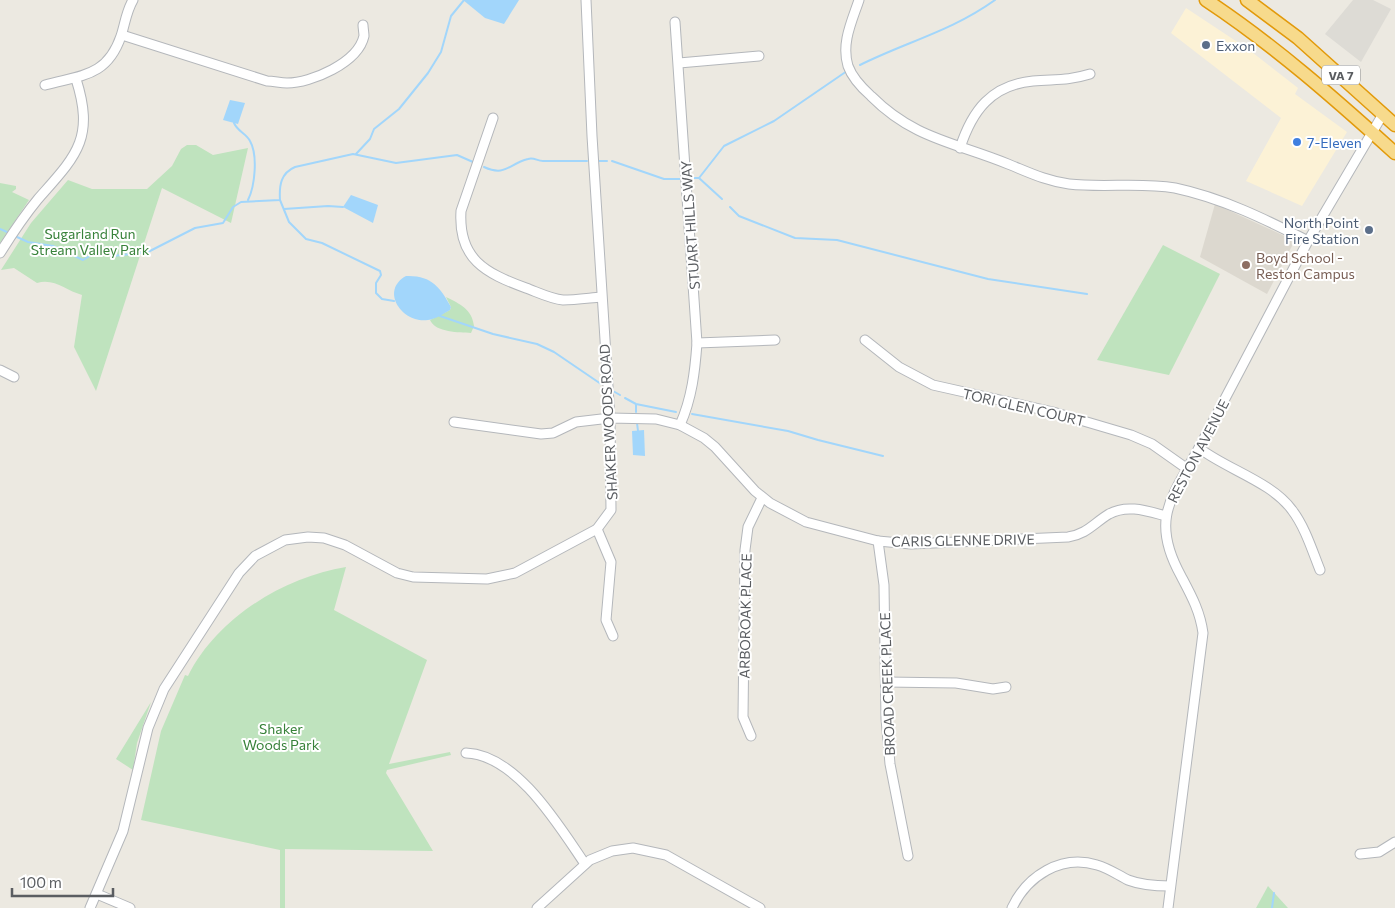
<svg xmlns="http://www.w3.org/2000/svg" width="1395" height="908" viewBox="0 0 1395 908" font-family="Commissioner,sans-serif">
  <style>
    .commercial { fill: #fcf2d6 }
    .industrial { fill: #dddbd5 }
    .education { fill: #dcd8cf }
    .green { fill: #bfe3be }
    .water { fill: #a2d6fb }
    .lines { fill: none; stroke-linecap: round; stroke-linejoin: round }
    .stream { stroke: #a2d6fb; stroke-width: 2 }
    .minor-casing { stroke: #b4b7bb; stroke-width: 11 }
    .highway-casing { stroke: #e29a0b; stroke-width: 15 }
    .minor { stroke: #fff; stroke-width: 9 }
    .highway { stroke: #f7da8c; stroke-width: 12 }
    .service-dot { fill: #5c6f8a; stroke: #fff; stroke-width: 2 }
    .shop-dot { fill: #3f7fe0; stroke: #fff; stroke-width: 2 }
    .education-dot { fill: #8d6e63; stroke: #fff; stroke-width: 2 }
    .labels { text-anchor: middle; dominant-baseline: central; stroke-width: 4; stroke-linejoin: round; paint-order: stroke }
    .shield { fill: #fff; stroke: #8c8e90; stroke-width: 1 }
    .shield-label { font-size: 12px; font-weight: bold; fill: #5a5d61 }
    .service-label { font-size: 14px; fill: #4e5e75; stroke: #fff; text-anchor: start }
    .shop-label { font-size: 14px; fill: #366cbe; stroke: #fff; text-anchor: start }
    .street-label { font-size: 14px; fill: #5a5d61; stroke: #fff }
    .park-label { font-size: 14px; fill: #38823a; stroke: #fff }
    .education-label { font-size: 14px; fill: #785e54; stroke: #fff; text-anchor: start }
  </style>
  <rect width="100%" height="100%" fill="#ece9e1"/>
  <!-- commercial -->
  <path class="commercial" d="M1186 8 1248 49 1298 88 1295 94 1347 132 1302 206 1246 181 1281 118 1171 33Z"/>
  <!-- industrial -->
  <path class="industrial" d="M1353 0H1373L1391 9 1361 62 1325 34Z"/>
  <!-- education -->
  <path class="education" d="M1215 204 1291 239 1292 246 1267 294 1200 257Z"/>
  <!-- green -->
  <g class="green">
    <path d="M187 145H196L213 155 248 148 231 223 162 188 96 391 74 347 82 295C66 291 55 278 37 283L14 268 1 270 31 223 68 180 92 189H147L172 166 181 149Z"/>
    <path d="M0 183 16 186V189L12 192 29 200 0 243Z"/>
    <path d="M1163 245 1220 274 1169 375 1097 360Z"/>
    <path d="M446 297C460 304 472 309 474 326L471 333C459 332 436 333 430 320L450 310 451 307Z"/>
    <path d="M346 567 334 610 427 660 389 764 450 752 451 755 387 770 386 773 433 851 285 849V908H280V850L141 820 161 731 185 675 188 676C217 618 284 577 346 567Z"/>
    <path d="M151 702 137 743 133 770 116 759Z"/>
    <path d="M1268 886 1288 908H1256Z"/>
  </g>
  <!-- water -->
  <g class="water">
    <path d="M463 0H519L504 24 485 18Z"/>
    <path d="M230 100 245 103 238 124 223 120Z"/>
    <path d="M351 195 378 205 373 223 343 207Z"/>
    <path d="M406 276C431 275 440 287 451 307L450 310C443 314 436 319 428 320 403 324 379 291 406 276Z"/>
    <path d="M644 430 645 456 633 455 632 431Z"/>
  </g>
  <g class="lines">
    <!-- stream -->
    <g class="stream">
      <path d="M860 65C906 42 952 31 995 0"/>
      <path d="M234 123C238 132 246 133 250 141 258 155 255 186 248 200"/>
      <path d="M356 154 370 139 374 129 399 109 428 73 441 52 451 16 464 0"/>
      <path d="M599 161H607"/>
      <path d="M612 161 664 179H681"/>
      <path d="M484 167C506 177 508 164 528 159 534 157 537 161 543 161 558 161 572 161 587 161"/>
      <path d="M692 178H699"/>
      <path d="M699 178 724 146 774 121 847 71"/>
      <path d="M699 178 722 199"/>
      <path d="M280 200 289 222 306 239 322 243 380 271 381 275 376 283V293L382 299 394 301"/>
      <path d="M730 207 739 216 795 238 837 240 988 279 1087 294"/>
      <path d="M284 209 328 206 343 207"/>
      <path d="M0 229 7 232"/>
      <path d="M17 237 28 242 53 246 83 260 98 251 113 256 148 252 195 228 223 223 233 207 241 202 280 200C279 185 281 173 295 167L353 154 396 163 457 155 473 162"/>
      <path d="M440 316 493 334 537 344 554 352 601 384"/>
      <path d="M613 391 620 395"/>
      <path d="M625 398 636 404 676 412"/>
      <path d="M636 405V412"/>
      <path d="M692 414 788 431 818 440 883 456"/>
      <path d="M637 423 638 431"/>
      <path d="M1272 908 1274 893"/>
    </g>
    <!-- minor casing -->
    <g class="minor-casing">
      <g id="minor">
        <path d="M859 0C852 21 841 43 848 66 852 77 862 88 871 96 914 139 954 142 1008 164 1028 172 1046 181 1069 184 1104 188 1140 182 1175 188 1222 198 1265 219 1308 241"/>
        <path d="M675 22 697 343C695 371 692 398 680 425"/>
        <path d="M122 35 267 81C274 81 280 83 287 83 311 83 358 63 364 36 364 33 363 28 363 25"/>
        <path d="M679 63 759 56"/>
        <path d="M45 85C81 75 107 77 121 36 125 24 126 12 133 0"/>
        <path d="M493 118 461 211C458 259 485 273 526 288 537 292 551 299 563 300 575 300 589 298 601 297"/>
        <path d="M960 148C972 111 991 85 1033 81 1056 79 1067 81 1090 74"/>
        <path d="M0 253C12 234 24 216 38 199 76 156 95 139 76 79"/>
        <path d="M865 340 899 367 933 385 1053 412 1131 435 1152 444 1186 468"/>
        <path d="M697 343 775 340"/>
        <path d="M0 370 14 377"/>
        <path d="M454 422 541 434 553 433 576 422 610 418 656 419 680 425 704 438 715 447 755 491 770 503 806 522 878 541 911 544 1068 537C1087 534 1094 523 1109 514 1127 504 1147 511 1166 516"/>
        <path d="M1199 448C1226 469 1272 482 1292 510 1305 527 1312 550 1320 570"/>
        <path d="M597 529 611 562 606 620 613 636"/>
        <path d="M878 541 884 585 886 719 890 764 908 856"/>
        <path d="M886 682 956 683 993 689 1006 687"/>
        <path d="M751 736 743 717 745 550 748 527 762 498"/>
        <path d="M466 753C517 755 559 826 585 864"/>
        <path d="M1360 854 1379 852 1395 842"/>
        <path d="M97 894 130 908"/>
        <path d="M90 908 123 831 148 728 164 689 239 573 255 556 285 540 308 537 324 538 345 545 397 573 413 577 487 579 515 573 597 529 611 510 610 418 592 136 586 0"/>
        <path d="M537 908 590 860 612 851 633 848 666 855 760 908"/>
        <path d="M1012 908C1027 876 1061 854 1097 865 1108 868 1118 875 1128 880 1141 885 1156 886 1170 886"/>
        <path d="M1168 908 1203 633C1200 611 1191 595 1181 576 1150 520 1171 498 1199 448L1308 241 1383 114"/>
      </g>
    </g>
    <!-- highway casing -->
    <g class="highway-casing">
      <g id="highway">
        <path d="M1206 0C1274 45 1334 98 1395 153"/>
        <path d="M1247 0 1298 38 1395 125"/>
      </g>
    </g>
    <!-- minor -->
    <use href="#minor" class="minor"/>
    <!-- highway -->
    <use href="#highway" class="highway"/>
  </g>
  <!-- markers -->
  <g class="service-dot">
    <circle cx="1206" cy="45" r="5"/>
    <circle cx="1369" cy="230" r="5"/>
  </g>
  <circle class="shop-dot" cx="1297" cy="142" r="5"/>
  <circle class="education-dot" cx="1246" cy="265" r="5"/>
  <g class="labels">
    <!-- shield labels -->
    <rect class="shield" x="1322" y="65.5" width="38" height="19" rx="4"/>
    <g class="shield-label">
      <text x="1341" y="75">VA 7</text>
    </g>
    <!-- service labels -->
    <g class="service-label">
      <text x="1216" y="45">Exxon</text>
      <text x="1359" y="222" text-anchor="end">North Point<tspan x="1359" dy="16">Fire Station</tspan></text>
    </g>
    <!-- shop labels -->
    <g class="shop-label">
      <text x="1307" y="142">7-Eleven</text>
    </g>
    <!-- street labels -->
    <g class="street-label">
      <text transform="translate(690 225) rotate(-94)">STUART HILLS WAY</text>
      <text transform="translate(1024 407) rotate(13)">TORI GLEN COURT</text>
      <text transform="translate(608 422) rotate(-93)">SHAKER WOODS ROAD</text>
      <text transform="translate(1198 451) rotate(-62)">RESTON AVENUE</text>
      <text transform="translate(963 540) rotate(-1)">CARIS GLENNE DRIVE</text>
      <text transform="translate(745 616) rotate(-89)">ARBOROAK PLACE</text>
      <text transform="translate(887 684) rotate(-92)">BROAD CREEK PLACE</text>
    </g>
    <!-- park labels -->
    <g class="park-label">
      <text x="90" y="233">Sugarland Run<tspan x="90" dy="16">Stream Valley Park</tspan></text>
      <text x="281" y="728">Shaker<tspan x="281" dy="16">Woods Park</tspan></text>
    </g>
    <!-- education labels -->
    <g class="education-label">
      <text x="1256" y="257">Boyd School -<tspan x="1256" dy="16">Reston Campus</tspan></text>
    </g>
  </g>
  <!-- scale -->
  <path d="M12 888v8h101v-8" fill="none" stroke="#5a5d61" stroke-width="2.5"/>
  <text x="20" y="888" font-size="15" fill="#5a5d61" stroke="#ffffff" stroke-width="4" paint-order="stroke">100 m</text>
</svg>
